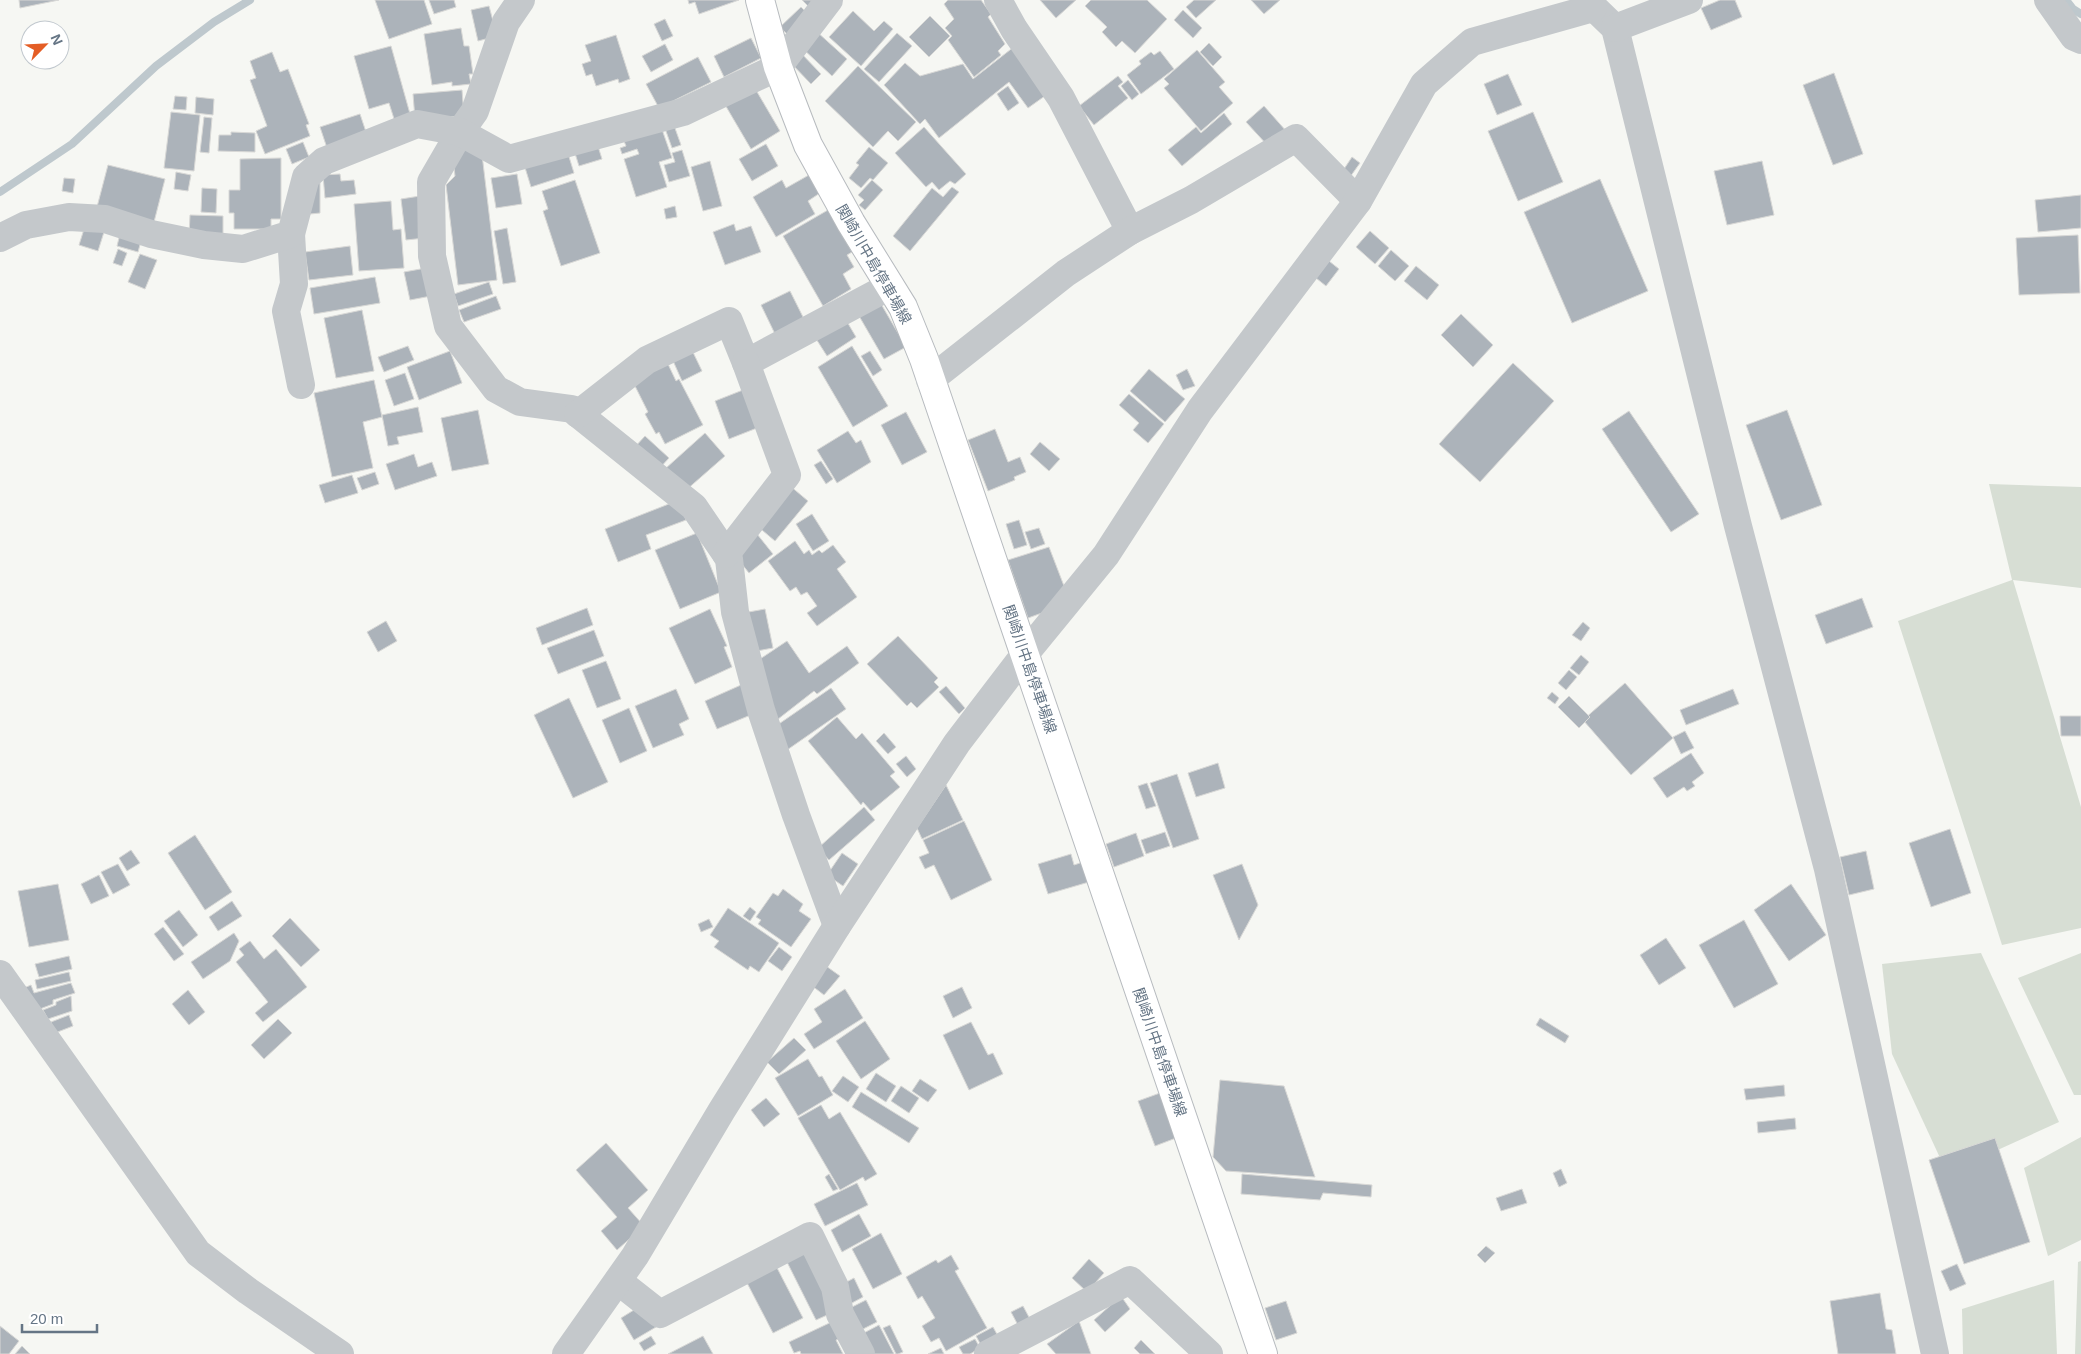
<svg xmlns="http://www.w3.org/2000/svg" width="2081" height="1354" viewBox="0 0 2081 1354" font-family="Arial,'Noto Sans JP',sans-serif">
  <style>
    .green { fill: #d7ded4 }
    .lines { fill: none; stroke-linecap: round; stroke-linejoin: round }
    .stream { stroke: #bec8cd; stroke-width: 8 }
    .building { fill: #acb3ba; stroke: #d8d8d6 }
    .major-casing { stroke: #b7bbbf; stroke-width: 30 }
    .minor { stroke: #c4c8cb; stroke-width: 28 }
    .major { stroke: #fff; stroke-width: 28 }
    .labels { text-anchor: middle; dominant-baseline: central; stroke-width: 5; stroke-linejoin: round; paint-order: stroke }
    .street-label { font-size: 15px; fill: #657585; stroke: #fff }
  </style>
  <rect width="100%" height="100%" fill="#f6f7f3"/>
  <!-- green -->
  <g class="green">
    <path d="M1989 484 2081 487V588L2013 580 2081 807V928L2002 945 1898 621 2012 580Z"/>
    <path d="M1981 953 2059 1122 1947 1173 1892 1054 1882 964Z"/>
    <path d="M2081 953V1095H2074L2018 978Z"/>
    <path d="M2081 1137V1240L2048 1256 2024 1168Z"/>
    <path d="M2081 1261V1354H2075L2078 1262Z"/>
    <path d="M2054 1280 2057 1354H1963L1962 1309Z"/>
  </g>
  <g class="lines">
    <!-- stream -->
    <g class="stream">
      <path d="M2066 0 2073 9 2081 14"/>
      <path d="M0 192 72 144 156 66 214 22 250 0"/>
    </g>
  </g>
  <!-- building -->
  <g class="building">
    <path d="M19 0H59L20 8Z"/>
    <path d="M375 0H424L432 24 389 39Z"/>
    <path d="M429 0H454L456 7 434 14Z"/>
    <path d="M688 0H739L699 14 695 2 689 4Z"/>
    <path d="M802 0H815L808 6Z"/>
    <path d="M948 0H981L991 14 988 17 1005 44 998 51 1001 55 974 77 948 40 952 36 945 28 954 19 944 4Z"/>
    <path d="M1040 0H1076L1056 18Z"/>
    <path d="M1091 0H1147L1167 19 1135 53 1122 41 1116 47 1102 32 1107 27 1085 6Z"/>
    <path d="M1194 0H1216L1196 18 1186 7Z"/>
    <path d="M1251 0H1280L1264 14Z"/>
    <path d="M1720 0H1735L1742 17 1711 30 1701 8Z"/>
    <path d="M489 6 497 36 478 41 471 10Z"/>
    <path d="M801 7 811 17 791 38 780 27Z"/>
    <path d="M1183 10 1202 28 1193 38 1174 20Z"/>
    <path d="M853 11 874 31 884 21 893 29 861 66 829 37Z"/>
    <path d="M930 16 950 36 929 57 909 37Z"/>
    <path d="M665 19 673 36 662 41 654 24Z"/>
    <path d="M461 28 464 46H469L473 74H469L471 84 452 86V82L432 85 424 34Z"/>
    <path d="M816 31 847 59 832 76 801 47Z"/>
    <path d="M897 33 912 46 879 82 864 69Z"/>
    <path d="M616 35 630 79 619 83 618 79 596 86 592 74 586 76 582 64 591 61 585 45Z"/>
    <path d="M751 38 761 58 724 77 714 56Z"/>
    <path d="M1209 43 1222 57 1213 66 1200 52Z"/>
    <path d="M665 44 673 60 651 72 642 56Z"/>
    <path d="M391 46 412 121 396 125 389 103 369 109 354 56Z"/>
    <path d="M1015 46 1049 93 1028 108 1009 82 939 138 925 119 920 124 884 85 905 63 920 76 963 64 973 79Z"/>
    <path d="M1197 50 1225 82 1219 87 1233 103 1201 131 1164 88 1169 84 1164 79Z"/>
    <path d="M799 51 821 74 811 84 789 61Z"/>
    <path d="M1160 51 1174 69 1141 94 1127 75 1141 64 1139 61 1151 52 1154 55Z"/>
    <path d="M272 52 280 72 288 69 309 124 306 125 310 136 265 154 256 131 267 126 250 80 256 78 250 61Z"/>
    <path d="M698 57 711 82 659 108 646 84Z"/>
    <path d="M858 66 916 122 898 141 888 131 873 147 825 101Z"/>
    <path d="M1834 73 1863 154 1833 165 1803 85Z"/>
    <path d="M1508 74 1522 105 1497 115 1484 84Z"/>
    <path d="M1118 76 1123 82 1118 86 1128 98 1094 125 1079 106Z"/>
    <path d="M1128 80 1139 94 1132 100 1121 86Z"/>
    <path d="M753 85 780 131 751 149 724 103Z"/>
    <path d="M1008 86 1019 103 1008 111 997 94Z"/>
    <path d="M462 90 464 116 415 119 413 94Z"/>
    <path d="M175 96 187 97 186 110 173 109Z"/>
    <path d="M196 97 214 99 213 115 195 113Z"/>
    <path d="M1264 106 1287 132 1269 147 1246 122Z"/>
    <path d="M171 112 200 115 194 171 164 168Z"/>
    <path d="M1533 112 1563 182 1518 201 1488 131Z"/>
    <path d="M1224 113 1232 124 1182 166 1168 150 1196 127 1201 133Z"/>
    <path d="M360 114 368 138 328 151 320 127Z"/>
    <path d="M204 117 212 118 209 153 200 152Z"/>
    <path d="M671 117 681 145 672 148 662 120Z"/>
    <path d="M658 118 672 158 659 162 667 187 636 197 624 159 639 154 637 149 622 154 620 148 626 146 620 131Z"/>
    <path d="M924 127 966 174 955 184 950 181 939 190 932 182 926 187 895 153Z"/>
    <path d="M231 132 255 133V152L218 151 219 135H231Z"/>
    <path d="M596 140 602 159 579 166 573 147Z"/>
    <path d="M303 142 309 157 292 164 286 149Z"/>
    <path d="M766 144 778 166 752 181 739 159Z"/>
    <path d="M481 146 497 280 458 285 446 185 455 176 452 150Z"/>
    <path d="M566 147 574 173 531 187 523 161Z"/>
    <path d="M869 147 888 163 873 180 870 178 861 188 849 178 859 165 856 163Z"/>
    <path d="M682 150 690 176 669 182 664 165 675 162 672 153Z"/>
    <path d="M1352 157 1360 163 1350 177 1342 172Z"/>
    <path d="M281 158V219H271V229H234V213H229V190H240V159Z"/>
    <path d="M710 161 722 206 703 211 691 167Z"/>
    <path d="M1762 161 1774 215 1727 225 1714 171Z"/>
    <path d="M108 165 165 179 154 222 97 207Z"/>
    <path d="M176 172 191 175 188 191 174 189Z"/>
    <path d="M340 174 341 181 354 180 356 194 325 198 323 175Z"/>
    <path d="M517 174 522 204 496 208 491 178Z"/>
    <path d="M809 175 820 193 808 201 815 214 776 237 753 197 782 180 786 188Z"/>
    <path d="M64 178 75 179 73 193 62 191Z"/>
    <path d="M1600 179 1648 291 1572 323 1524 212Z"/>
    <path d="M575 180 600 253 561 266 543 211 548 209 542 191Z"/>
    <path d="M872 180 883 190 865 210 859 205 864 200 858 195Z"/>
    <path d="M309 183H320V213L310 214Z"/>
    <path d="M952 187 959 192 910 251 893 236 932 188 943 197Z"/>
    <path d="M202 188 217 189 216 213 201 212Z"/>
    <path d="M2081 195V228L2038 232 2035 200Z"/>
    <path d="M420 196 425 238 406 240 401 199Z"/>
    <path d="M391 201 393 230 401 229 404 268 359 271 354 204Z"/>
    <path d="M675 206 677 217 666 219 664 209Z"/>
    <path d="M828 210 852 252 847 255 854 267 843 274 851 289 823 306 783 236Z"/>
    <path d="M190 215 223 216V236H189Z"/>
    <path d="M734 224 736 231 751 226 761 252 725 265 713 232Z"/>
    <path d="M85 226 104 232 98 251 79 245Z"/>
    <path d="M507 228 516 282 503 284 494 231Z"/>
    <path d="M1370 231 1389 248 1375 264 1356 247Z"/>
    <path d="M120 234 141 241 138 252 117 246Z"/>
    <path d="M2078 235 2080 293 2019 295 2016 238Z"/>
    <path d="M350 246 353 275 309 280 305 252Z"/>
    <path d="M118 249 127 253 122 266 113 263Z"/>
    <path d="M1391 250 1409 266 1395 281 1378 266Z"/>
    <path d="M140 254 157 260 145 289 128 282Z"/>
    <path d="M1329 261 1339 269 1326 286 1316 278Z"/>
    <path d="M1416 266 1439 285 1427 300 1404 281Z"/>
    <path d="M426 268 431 296 410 300 404 272Z"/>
    <path d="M375 277 380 303 314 314 310 288Z"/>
    <path d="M489 282 493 294 458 306 454 294Z"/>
    <path d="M790 291 804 319 775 334 761 305Z"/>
    <path d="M496 296 501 309 464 322 459 310Z"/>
    <path d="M877 297 906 347 884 359 855 309Z"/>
    <path d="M362 310 374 371 336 378 324 318Z"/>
    <path d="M1461 314 1493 345 1473 367 1441 335Z"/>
    <path d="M843 315 856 337 827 356 813 334Z"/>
    <path d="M689 344 702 371 682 381 670 354Z"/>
    <path d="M408 346 414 360 384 372 378 357Z"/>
    <path d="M852 346 888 406 853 427 818 367Z"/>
    <path d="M450 351 462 383 419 400 407 367Z"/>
    <path d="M870 351 882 370 873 376 861 356Z"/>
    <path d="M667 362 676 381 679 379 703 425 665 444 659 432 656 434 645 414 648 412 632 380Z"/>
    <path d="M1513 363 1554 401 1480 482 1439 444Z"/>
    <path d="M1149 369 1185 399 1165 422 1130 391Z"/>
    <path d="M1187 369 1195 386 1183 390 1176 375Z"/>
    <path d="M405 373 414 399 394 406 385 380Z"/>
    <path d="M374 380 382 417 363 422 373 468 332 477 314 393Z"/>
    <path d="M743 390 757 428 729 439 715 401Z"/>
    <path d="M1129 394 1164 424 1148 443 1133 430 1139 423 1119 405Z"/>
    <path d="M418 407 423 432 397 437 399 444 388 446 382 415Z"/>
    <path d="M478 410 489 464 452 471 441 418Z"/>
    <path d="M1787 410 1822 505 1781 520 1746 425Z"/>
    <path d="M1629 411 1699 514 1671 532 1602 429Z"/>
    <path d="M906 412 927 452 902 465 881 425Z"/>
    <path d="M995 429 1008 462 1020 457 1026 472 1014 477 1015 480 988 491 968 440Z"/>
    <path d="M848 431 856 443 861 440 871 462 837 483 817 450Z"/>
    <path d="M705 433 725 456 685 491 665 469Z"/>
    <path d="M645 436 669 458 658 470 634 448Z"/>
    <path d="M1040 442 1060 459 1049 471 1030 454Z"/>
    <path d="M414 454 418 467 432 462 437 476 395 490 386 464Z"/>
    <path d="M821 461 833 479 826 484 814 465Z"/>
    <path d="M375 472 379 484 362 490 357 478Z"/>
    <path d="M352 475 358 493 325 503 319 485Z"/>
    <path d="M789 485 808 501 775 541 756 525Z"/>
    <path d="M679 500 686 520 646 535 651 549 618 562 605 529Z"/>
    <path d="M812 514 829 541 813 551 796 524Z"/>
    <path d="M1019 520 1027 545 1014 549 1006 524Z"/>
    <path d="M1039 528 1045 544 1031 549 1025 532Z"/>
    <path d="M697 533 721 592 680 609 655 550Z"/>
    <path d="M757 534 773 554 749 573 733 553Z"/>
    <path d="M795 541 804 554 809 550 812 555 819 550 822 553 833 545 846 562 837 569 857 597 817 626 807 613 817 606 807 592 801 595 796 587 790 591 768 561Z"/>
    <path d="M1049 547 1064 586 1053 609 1028 618 1008 560Z"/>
    <path d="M1862 598 1873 627 1826 644 1815 615Z"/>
    <path d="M587 608 593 625 542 645 536 628Z"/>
    <path d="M710 609 727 646 724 647 732 667 695 684 669 628Z"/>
    <path d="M765 609 773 648 751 652 743 613Z"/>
    <path d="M386 621 397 641 378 652 367 632Z"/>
    <path d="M1583 622 1590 628 1581 641 1572 635Z"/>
    <path d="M594 630 604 656 558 674 547 648Z"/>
    <path d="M898 636 938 678 934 682 939 687 917 708 911 702 907 706 867 664Z"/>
    <path d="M787 641 809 673 847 646 859 663 817 694 814 691 773 723 754 663Z"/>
    <path d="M1581 655 1589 662 1579 675 1570 668Z"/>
    <path d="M606 661 621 699 597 708 582 670Z"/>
    <path d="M1569 670 1577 677 1566 690 1558 683Z"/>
    <path d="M1625 683 1673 738 1631 775 1583 720Z"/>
    <path d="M741 685 753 714 717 729 705 701Z"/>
    <path d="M946 686 965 708 959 714 939 692Z"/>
    <path d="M831 688 846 709 787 750 773 728Z"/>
    <path d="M676 689 689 719 679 724 684 735 653 748 635 706Z"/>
    <path d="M1733 689 1739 704 1686 725 1680 710Z"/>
    <path d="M1552 692 1559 698 1555 704 1547 698Z"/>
    <path d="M1569 696 1590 717 1579 728 1558 707Z"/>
    <path d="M569 698 608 782 573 798 534 715Z"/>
    <path d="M629 708 647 751 620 763 602 720Z"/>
    <path d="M2060 716H2081V736H2061Z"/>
    <path d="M837 717 856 739 862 733 895 772 890 776 900 787 871 811 863 802 861 805 808 741Z"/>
    <path d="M1685 731 1694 748 1681 754 1673 737Z"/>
    <path d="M884 733 896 747 888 754 876 741Z"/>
    <path d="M1691 753 1704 773 1692 782 1695 786 1687 791 1684 787 1667 798 1653 778Z"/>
    <path d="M906 756 916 769 907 777 896 764Z"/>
    <path d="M1218 763 1225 788 1196 797 1188 773Z"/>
    <path d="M1177 774 1199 839 1173 848 1150 783Z"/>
    <path d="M1147 783 1156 806 1146 809 1138 786Z"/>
    <path d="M946 785 963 820 922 839 917 828Z"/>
    <path d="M864 807 875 820 829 860 818 848Z"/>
    <path d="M964 821 992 880 951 900 934 865 925 869 919 857 929 853 923 840Z"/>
    <path d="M1950 829 1971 893 1931 907 1909 843Z"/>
    <path d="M1165 832 1170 846 1146 854 1141 840Z"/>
    <path d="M1136 833 1144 856 1114 867 1106 844Z"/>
    <path d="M195 835 232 892 205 910 168 853Z"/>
    <path d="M131 850 140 863 127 871 119 858Z"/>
    <path d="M1866 851 1874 889 1849 895 1840 857Z"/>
    <path d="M842 853 858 864 843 886 827 875Z"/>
    <path d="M1071 854 1074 865 1083 862 1089 882 1048 894 1038 864Z"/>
    <path d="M118 864 130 885 113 894 101 872Z"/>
    <path d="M1242 864 1258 905 1239 940 1213 875Z"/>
    <path d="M99 875 109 896 91 904 81 884Z"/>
    <path d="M58 884 69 940 29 947 18 891Z"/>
    <path d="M1791 884 1826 935 1789 961 1754 910Z"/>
    <path d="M783 889 803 904 799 911 811 919 791 947 758 924 761 920 756 917 773 893 778 896Z"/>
    <path d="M232 901 242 916 218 931 209 917Z"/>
    <path d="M750 907 756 912 750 921 743 916Z"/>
    <path d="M728 908 779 943 759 972 750 966 748 970 714 947 719 941 710 935Z"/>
    <path d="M179 910 198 935 183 947 164 921Z"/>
    <path d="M290 918 320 950 301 967 272 936Z"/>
    <path d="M709 919 713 927 701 932 698 924Z"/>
    <path d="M1744 920 1778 984 1734 1008 1699 945Z"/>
    <path d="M163 927 184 954 174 961 154 934Z"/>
    <path d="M234 933 239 941 230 961 203 979 191 962Z"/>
    <path d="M1666 938 1686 968 1659 985 1640 955Z"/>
    <path d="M250 941 264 959 276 949 307 987 263 1022 255 1013 268 1002 236 962 244 955 239 949Z"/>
    <path d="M779 947 792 957 782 971 768 961Z"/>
    <path d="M69 956 72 969 39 977 35 964Z"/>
    <path d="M826 966 840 976 824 995 811 985Z"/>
    <path d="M69 972 71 981 37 989 35 980Z"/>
    <path d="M71 983 75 993 53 1000V1004L32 1012 24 988 31 985 34 993Z"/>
    <path d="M962 987 972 1008 953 1018 943 996Z"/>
    <path d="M845 989 863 1018 814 1049 804 1034 822 1022 814 1009Z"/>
    <path d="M188 990 205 1012 189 1025 172 1004Z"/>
    <path d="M71 996 72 1011 48 1019 43 1010 56 1005V1002Z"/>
    <path d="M69 1015 73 1026 55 1033 51 1022Z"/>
    <path d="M1540 1018 1569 1036 1565 1043 1536 1025Z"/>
    <path d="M278 1019 292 1033 264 1059 251 1045Z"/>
    <path d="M865 1021 890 1059 861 1079 836 1041Z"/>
    <path d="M971 1022 988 1055 993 1053 1003 1074 969 1090 943 1035Z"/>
    <path d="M794 1038 806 1050 779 1074 767 1062Z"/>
    <path d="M808 1059 819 1077 822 1076 833 1095 798 1116 775 1078Z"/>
    <path d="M876 1073 896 1086 886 1102 866 1089Z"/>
    <path d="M843 1076 859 1087 848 1102 832 1091Z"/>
    <path d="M920 1079 937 1090 928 1102 912 1091Z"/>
    <path d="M1220 1080 1284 1086 1315 1177 1226 1171 1213 1157Z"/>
    <path d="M1784 1085 1785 1096 1746 1100 1744 1089Z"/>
    <path d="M901 1086 919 1098 909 1113 891 1101Z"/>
    <path d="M861 1092 919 1128 909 1143 852 1107Z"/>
    <path d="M1160 1093 1176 1138 1155 1146 1138 1101Z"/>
    <path d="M766 1098 780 1114 764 1127 751 1110Z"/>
    <path d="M821 1105 829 1119 840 1112 877 1174 865 1181 863 1177 840 1190 798 1118Z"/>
    <path d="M1795 1118 1796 1129 1758 1133 1757 1122Z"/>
    <path d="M1995 1138 2030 1242 1964 1264 1929 1160Z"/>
    <path d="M606 1143 648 1190 628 1208 644 1226 617 1250 601 1231 617 1217 576 1170Z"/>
    <path d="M1561 1169 1567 1183 1559 1187 1553 1173Z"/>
    <path d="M829 1174 838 1189 833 1191 825 1177Z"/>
    <path d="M1242 1174 1372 1185 1371 1197 1323 1193 1320 1200 1241 1194Z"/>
    <path d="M857 1183 868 1205 825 1226 814 1204Z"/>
    <path d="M1522 1189 1527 1203 1501 1211 1496 1198Z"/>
    <path d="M859 1214 871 1236 842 1252 831 1230Z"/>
    <path d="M881 1233 902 1274 873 1289 852 1249Z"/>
    <path d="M810 1243 834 1312 816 1320 784 1256Z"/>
    <path d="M1486 1246 1495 1253 1485 1263 1477 1255Z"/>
    <path d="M951 1255 959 1269 955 1271 987 1328 946 1351 939 1338 931 1342 922 1326 935 1318 922 1296 918 1299 906 1277 936 1260 938 1263Z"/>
    <path d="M1089 1259 1104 1273 1087 1292 1072 1278Z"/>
    <path d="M775 1264 803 1318 773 1333 745 1279Z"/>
    <path d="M1957 1264 1966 1284 1950 1291 1941 1271Z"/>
    <path d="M854 1278 863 1297 850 1304 841 1285Z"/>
    <path d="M1880 1293 1886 1329 1892 1330 1896 1354H1838L1830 1301Z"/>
    <path d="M1121 1296 1130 1309 1105 1332 1094 1320Z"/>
    <path d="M866 1300 877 1322 857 1332 846 1310Z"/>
    <path d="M1286 1301 1297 1333 1276 1340 1265 1308Z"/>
    <path d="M642 1305 656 1327 634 1340 621 1318Z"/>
    <path d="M1023 1306 1031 1321 1019 1327 1011 1312Z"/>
    <path d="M838 1319 846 1336 836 1340 843 1354H801L800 1351 794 1353 789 1342Z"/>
    <path d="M1079 1321 1091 1354H1056L1047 1344Z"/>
    <path d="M879 1325 894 1354H869L860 1335Z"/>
    <path d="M890 1325 903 1352 898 1354H896L883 1328Z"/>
    <path d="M0 1326 19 1341 9 1354H0Z"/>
    <path d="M993 1327 999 1338 982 1347 976 1336Z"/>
    <path d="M651 1336 656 1344 644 1351 639 1343Z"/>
    <path d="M703 1336 713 1354H668Z"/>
    <path d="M975 1339 980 1348 970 1354H963L959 1347Z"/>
    <path d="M1141 1340 1155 1354H1140L1134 1348Z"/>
    <path d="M22 1346 30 1354H15Z"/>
    <path d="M941 1348 944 1354H928Z"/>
  </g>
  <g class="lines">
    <!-- major casing -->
    <g class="major-casing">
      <path id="major" d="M760 0 778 67 808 145 851 223 903 307 924 359 1263 1354"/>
    </g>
    <!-- minor -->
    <g class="minor">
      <path d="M521 0 506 22 475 111 460 132 431 182 432 256 448 326 496 389 520 402 572 409 694 507 726 554 729 559 735 612 761 710 796 815 837 926"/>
      <path d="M998 0 1014 29 1061 98 1130 231"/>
      <path d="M1586 0 1615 28 1738 526 1828 869 1935 1354"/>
      <path d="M2048 0 2074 37 2081 40"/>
      <path d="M1615 28 1689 0"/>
      <path d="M291 234 294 284 286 311 301 385"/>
      <path d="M0 238 26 225 69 217 105 219 151 234 204 245 243 249 291 234 306 177 324 161 417 124 460 132 509 159 683 112 778 67 829 0"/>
      <path d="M930 380 1066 273 1130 231 1191 200 1296 138 1358 201"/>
      <path d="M578 414 647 360 729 321 746 363 890 286"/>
      <path d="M726 554 787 475 746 363"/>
      <path d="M0 974 198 1253 248 1291 340 1354"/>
      <path d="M618 1281 660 1314 810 1236 835 1287 840 1314 861 1354"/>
      <path d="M566 1354 635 1256 722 1110 837 926 957 743 1025 654 1106 555 1200 410 1358 201 1424 84 1472 42 1593 8"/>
      <path d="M988 1354 1130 1280 1209 1354"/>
    </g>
    <!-- major -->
    <use href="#major" class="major"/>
  </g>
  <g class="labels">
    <!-- street labels -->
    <g class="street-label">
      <text transform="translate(874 264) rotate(60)">関崎川中島停車場線</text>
      <text transform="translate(1030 669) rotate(71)">関崎川中島停車場線</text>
      <text transform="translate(1160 1052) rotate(71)">関崎川中島停車場線</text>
    </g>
  </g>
  <!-- north arrow -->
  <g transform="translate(45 45) rotate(66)"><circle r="24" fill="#ffffff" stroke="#c1c8ce"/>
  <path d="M0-4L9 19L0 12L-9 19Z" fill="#e45d25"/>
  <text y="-8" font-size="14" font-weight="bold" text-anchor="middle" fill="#657585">N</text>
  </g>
  <!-- scale -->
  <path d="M22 1324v8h75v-8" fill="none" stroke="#657585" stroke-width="2.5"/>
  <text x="30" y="1324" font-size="15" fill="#657585" stroke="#ffffff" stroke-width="4" paint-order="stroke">20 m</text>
</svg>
